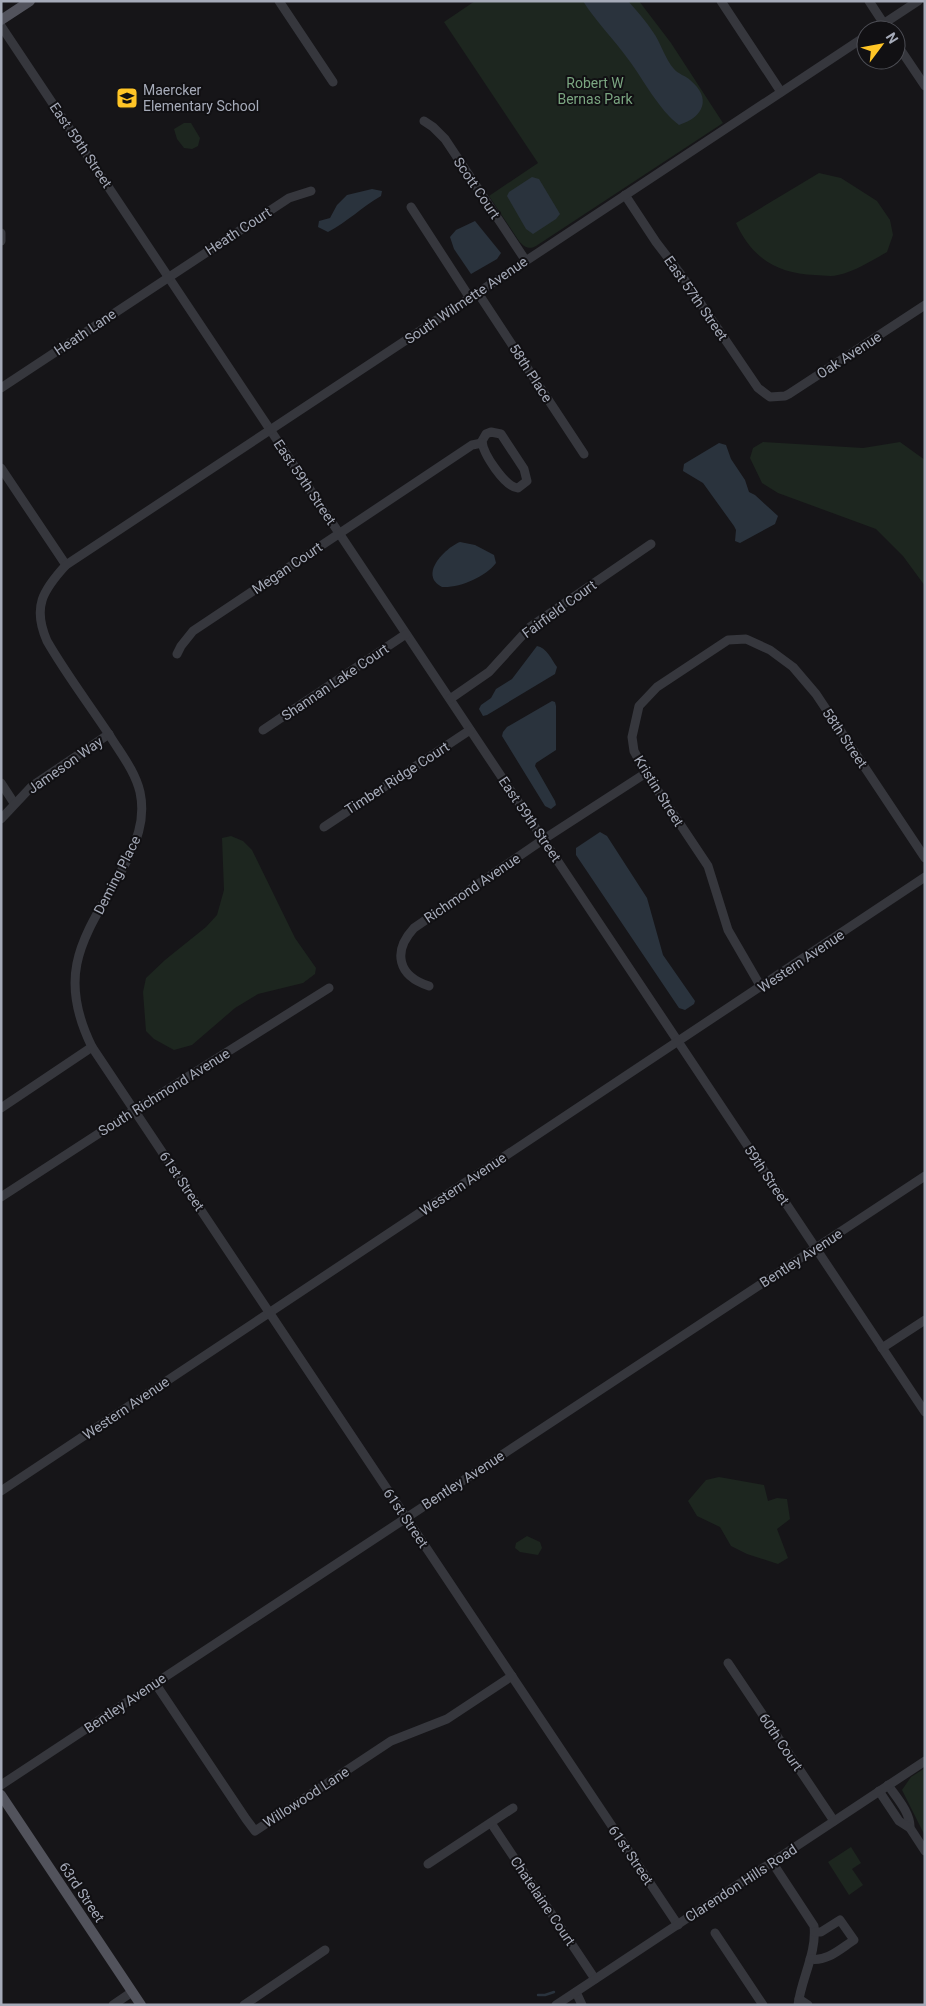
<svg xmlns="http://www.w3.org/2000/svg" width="926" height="2006" viewBox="0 0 926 2006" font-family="Roboto,sans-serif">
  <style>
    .green { fill: #1d261f }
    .water { fill: #2a333d }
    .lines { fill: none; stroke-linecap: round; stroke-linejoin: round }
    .stream { stroke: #2a333d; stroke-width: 2.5 }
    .minor { stroke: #36373d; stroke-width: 9 }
    .major { stroke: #52535c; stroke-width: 10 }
    .labels { text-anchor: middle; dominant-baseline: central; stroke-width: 4; stroke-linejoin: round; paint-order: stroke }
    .park-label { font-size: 14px; fill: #7ba681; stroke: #111013 }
    .poi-label { font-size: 14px; fill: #a6abb9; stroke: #111013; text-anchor: start }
    .street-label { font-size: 14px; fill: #a6abb9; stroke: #111013 }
  </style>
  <rect width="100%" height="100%" fill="#161518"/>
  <!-- green -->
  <g class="green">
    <path d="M475 1H639L671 43 723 123 536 246C529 250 524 247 519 241L489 196 538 163 444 22Z"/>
    <path d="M184 123H191L200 138 198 146 192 149 184 148 177 139 174 129Z"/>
    <path d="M819 173 841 178 877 201 890 220 893 235 887 252C871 261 856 271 838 275 831 277 822 275 815 275 776 273 752 258 736 223Z"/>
    <path d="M763 442 863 448 900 442 925 460V586L903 556 876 529 778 493 762 483 750 458 753 448Z"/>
    <path d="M231 836 243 841 252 850 295 938 316 968 315 974 303 983 258 994 235 1008 192 1045 174 1050 154 1039 146 1031 143 992 146 978 165 960 206 927 217 915 224 890 222 838Z"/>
    <path d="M719 1477 764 1485 768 1501 777 1498 787 1499 790 1519 777 1529 788 1558 778 1564 747 1554 731 1546 720 1527 697 1516 688 1501 706 1480Z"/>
    <path d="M527 1536 540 1542 542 1548 538 1555 520 1552 515 1548 516 1543Z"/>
    <path d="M925 1768V1836L902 1790 911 1777Z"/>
    <path d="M851 1847 861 1863 852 1869 863 1885 849 1895 828 1862Z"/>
  </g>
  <!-- water -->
  <g class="water">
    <path d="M583 1H628C637 11 646 21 653 32 661 43 665 59 674 69 678 74 686 76 690 80 712 98 704 117 679 125 658 109 644 80 628 59 614 39 596 22 583 1Z"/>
    <path d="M532 177 539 179 560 214 556 219 533 234 526 229 507 196 509 192Z"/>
    <path d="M372 189 382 191 381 196C362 207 347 222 328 232L318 227 319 221 330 218 337 205 347 195Z"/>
    <path d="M475 221 501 253 497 259 471 274 454 249 450 237 456 230Z"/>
    <path d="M719 443 726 445 731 459 745 480 749 492 755 495 778 516 775 524 740 543 735 541 736 530 734 526 703 483 683 471 684 464Z"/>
    <path d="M460 542 475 545 494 555 496 563C485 577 460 588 442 587 418 575 445 548 460 542Z"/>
    <path d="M537 646C546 647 552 660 557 667L555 674 487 715 483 716 479 709 481 705 491 698 496 689 512 679Z"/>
    <path d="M552 701 555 702 556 706V750L536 763 535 766 555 801 556 805 551 809 545 806 502 736 503 732 507 727Z"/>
    <path d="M600 832 607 836 647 898 663 955 695 1001 694 1004 685 1010 679 1008 576 855V848Z"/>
  </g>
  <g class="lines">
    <!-- stream -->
    <path class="stream" d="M538 1995H545L554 1992"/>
    <!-- minor -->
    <g class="minor">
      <path d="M279 1 333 82"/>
      <path d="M721 1 781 92"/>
      <path d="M869 1 888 30"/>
      <path d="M1 26 925 1412"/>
      <path d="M874 30 918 1"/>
      <path d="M896 43 925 86"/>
      <path d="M424 121 433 127 445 139 526 261"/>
      <path d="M625 195 656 242 682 276 758 388 770 397 785 396 789 394 925 305"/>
      <path d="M411 207 470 298"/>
      <path d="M1 233V241"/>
      <path d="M478 293 584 454"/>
      <path d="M1 388 289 198 311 191"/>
      <path d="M491 432 501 434 524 469 527 481 518 488C505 487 483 454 482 441L486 434Z"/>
      <path d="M1 468 66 565"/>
      <path d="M177 654 181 646 193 631 472 445 482 443"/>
      <path d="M450 699 489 672 530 627 651 544"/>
      <path d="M263 730 406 634"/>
      <path d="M1 783 14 803"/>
      <path d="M1 819 32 786 109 734"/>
      <path d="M324 827 470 730"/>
      <path d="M429 986C398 976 392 952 414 928L544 839 646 773"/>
      <path d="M761 987 728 930 708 866 646 773 634 751 632 737 639 706 657 687 728 640 746 639 770 650 793 667 816 694 925 858"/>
      <path d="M1 1108 92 1047"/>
      <path d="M1 1197 135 1110 329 988"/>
      <path d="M882 1348 925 1320"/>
      <path d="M1 1491 925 877"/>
      <path d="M728 1663 834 1821"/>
      <path d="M155 1683 246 1819 255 1831 391 1741 447 1719 512 1676"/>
      <path d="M1 1785 925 1176"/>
      <path d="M888 1785C896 1797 911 1813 910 1828L925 1851"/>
      <path d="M879 1791 899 1821 910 1828"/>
      <path d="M491 1823 595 1979"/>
      <path d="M772 1862 814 1926C817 1953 801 1979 798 2005"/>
      <path d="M428 1864 513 1808"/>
      <path d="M678 1925 92 1047C54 970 86 935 123 868 136 844 146 820 140 792 135 771 121 754 110 736 89 704 66 674 47 641 32 607 43 590 66 565L866 36"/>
      <path d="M715 1933 763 2005"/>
      <path d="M810 1959C827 1962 840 1949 854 1940L840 1920 821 1932H815"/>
      <path d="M576 1992 582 2005"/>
      <path d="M799 1999 808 2005"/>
      <path d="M113 2005 132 1992"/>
      <path d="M244 2005 325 1950"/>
      <path d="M556 2005 925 1761"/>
    </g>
    <!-- major -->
    <g class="major">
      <path d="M1 20 30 1"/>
      <path d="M1 1795 141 2005"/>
    </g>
  </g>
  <!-- icons -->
  <defs>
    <g id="school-square" transform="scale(1.125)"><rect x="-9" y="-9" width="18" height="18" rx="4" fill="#ffc526" stroke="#111013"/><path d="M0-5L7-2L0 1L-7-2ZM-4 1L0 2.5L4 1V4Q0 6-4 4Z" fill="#111"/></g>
  </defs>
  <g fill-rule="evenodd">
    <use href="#school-square" x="127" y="98"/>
  </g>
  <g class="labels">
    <!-- park labels -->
    <g class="park-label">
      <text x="595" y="83">Robert W<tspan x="595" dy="16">Bernas Park</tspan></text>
    </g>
    <!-- poi labels -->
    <g class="poi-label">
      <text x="143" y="90">Maercker<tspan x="143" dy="16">Elementary School</tspan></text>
    </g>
    <!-- street labels -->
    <g class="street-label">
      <text transform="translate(81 145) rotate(56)">East 59th Street</text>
      <text transform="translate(477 188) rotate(56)">Scott Court</text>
      <text transform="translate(238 231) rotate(-33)">Heath Court</text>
      <text transform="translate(696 298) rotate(55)">East 57th Street</text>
      <text transform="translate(466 300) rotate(-34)">South Wilmette Avenue</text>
      <text transform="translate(85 332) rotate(-34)">Heath Lane</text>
      <text transform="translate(849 355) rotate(-33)">Oak Avenue</text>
      <text transform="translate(531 373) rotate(57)">58th Place</text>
      <text transform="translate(305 482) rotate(56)">East 59th Street</text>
      <text transform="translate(287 568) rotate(-34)">Megan Court</text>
      <text transform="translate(559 609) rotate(-36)">Fairfield Court</text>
      <text transform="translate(335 682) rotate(-34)">Shannan Lake Court</text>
      <text transform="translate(845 738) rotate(56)">58th Street</text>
      <text transform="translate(65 765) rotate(-35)">Jameson Way</text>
      <text transform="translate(397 778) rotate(-33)">Timber Ridge Court</text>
      <text transform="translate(659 791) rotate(58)">Kristin Street</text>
      <text transform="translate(530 819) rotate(56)">East 59th Street</text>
      <text transform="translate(117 875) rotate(-63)">Deming Place</text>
      <text transform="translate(472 888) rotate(-34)">Richmond Avenue</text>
      <text transform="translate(801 961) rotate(-34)">Western Avenue</text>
      <text transform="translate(164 1092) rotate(-32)">South Richmond Avenue</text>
      <text transform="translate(767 1175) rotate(56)">59th Street</text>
      <text transform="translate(182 1181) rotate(56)">61st Street</text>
      <text transform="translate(463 1184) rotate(-34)">Western Avenue</text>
      <text transform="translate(801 1258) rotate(-33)">Bentley Avenue</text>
      <text transform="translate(126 1408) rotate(-34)">Western Avenue</text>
      <text transform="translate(463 1480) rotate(-33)">Bentley Avenue</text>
      <text transform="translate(406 1518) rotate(56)">61st Street</text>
      <text transform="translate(125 1703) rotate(-34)">Bentley Avenue</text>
      <text transform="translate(781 1742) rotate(56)">60th Court</text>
      <text transform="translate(306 1797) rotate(-33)">Willowood Lane</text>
      <text transform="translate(631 1855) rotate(56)">61st Street</text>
      <text transform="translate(741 1883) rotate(-33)">Clarendon Hills Road</text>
      <text transform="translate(82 1892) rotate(56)">63rd Street</text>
      <text transform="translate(543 1901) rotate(56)">Chatelaine Court</text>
    </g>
  </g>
  <!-- border -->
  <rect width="926" height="2006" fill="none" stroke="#a6abb9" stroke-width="5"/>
  <!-- north arrow -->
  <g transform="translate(881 45) rotate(58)"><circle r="24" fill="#111013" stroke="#4d4e55"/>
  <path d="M0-4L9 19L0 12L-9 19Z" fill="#ffc526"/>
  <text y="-8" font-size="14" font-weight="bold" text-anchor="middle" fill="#a6abb9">N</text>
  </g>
</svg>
